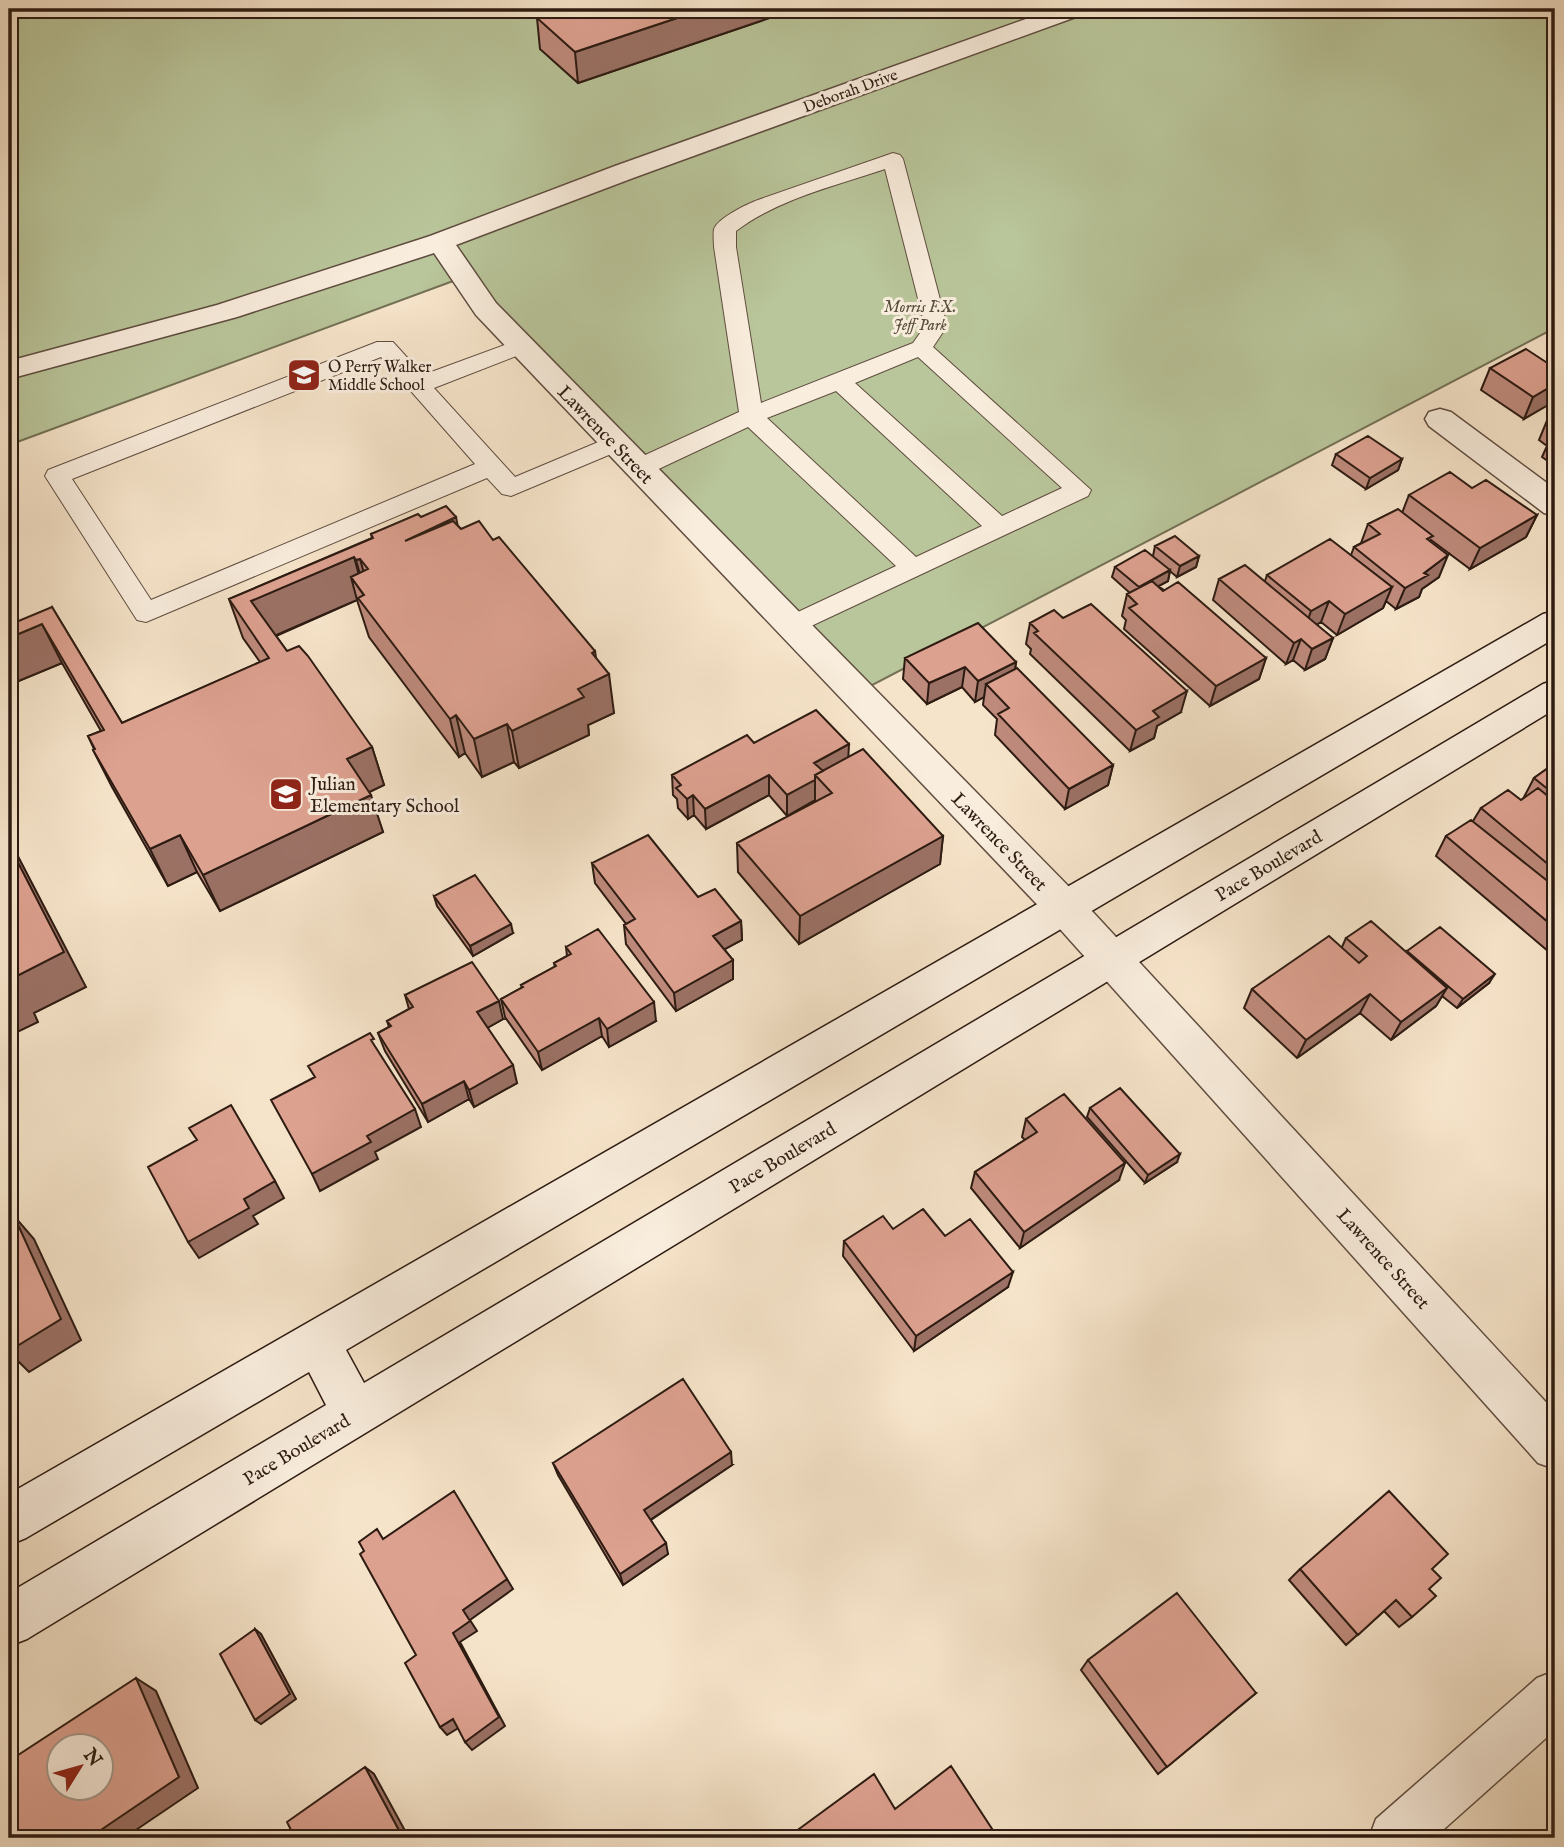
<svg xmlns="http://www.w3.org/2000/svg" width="1564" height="1847" font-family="'IM FELL English',serif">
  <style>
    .green { fill: #b9c59a; stroke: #737056; stroke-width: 2 }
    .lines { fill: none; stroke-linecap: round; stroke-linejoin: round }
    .lane-casing { stroke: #5f4d40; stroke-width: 2 }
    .street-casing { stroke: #5f4d40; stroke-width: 3 }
    .secondary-casing { stroke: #2d1b12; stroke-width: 3 }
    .lane { fill: #f9eddd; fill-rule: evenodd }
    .street { fill: #f9eddd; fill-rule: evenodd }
    .secondary { fill: #f9eddd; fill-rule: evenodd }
    .wall { fill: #be8a7c; stroke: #2d1b12; stroke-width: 2 }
    .shaded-wall { fill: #9b7165; stroke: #2d1b12; stroke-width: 2 }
    .building { fill: #dda190; stroke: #2d1b12; stroke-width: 2; fill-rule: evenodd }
    .labels { text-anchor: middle; stroke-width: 6; stroke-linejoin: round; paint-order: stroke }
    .far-street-label { font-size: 16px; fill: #2d1b12; stroke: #f9eddd }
    .far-park-label { font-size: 16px; font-style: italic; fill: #574e3b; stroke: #f9eddd }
    .far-poi-label { font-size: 16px; fill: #2d1b12; stroke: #f9eddd; text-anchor: start }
    .street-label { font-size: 19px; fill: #2d1b12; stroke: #f9eddd }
    .poi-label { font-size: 19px; fill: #2d1b12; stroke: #f9eddd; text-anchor: start }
  </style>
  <rect width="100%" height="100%" fill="#f6e4ca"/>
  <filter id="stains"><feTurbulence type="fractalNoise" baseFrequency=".00286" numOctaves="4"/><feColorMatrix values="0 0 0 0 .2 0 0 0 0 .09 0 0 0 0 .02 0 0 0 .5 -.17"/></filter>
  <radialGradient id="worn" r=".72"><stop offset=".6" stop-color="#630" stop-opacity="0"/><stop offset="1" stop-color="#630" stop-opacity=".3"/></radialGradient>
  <path class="green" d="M9,9H1555V328L857,693L464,277L9,445Z"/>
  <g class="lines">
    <g class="lane-casing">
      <path id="lane" d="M893,153L900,155L903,159L947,326L933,347L1091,490L1088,496L792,635L783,633L779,626L783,619L896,566L748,427L648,474L639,476L630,474L627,468L630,462L739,412L714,247C714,242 713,234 714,229C718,218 747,204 758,200ZM885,169L925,326L913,343L761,403L736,247V231C778,199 835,186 885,169ZM918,357L1062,488L1002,516L855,383ZM836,391L982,526L916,557L767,418Z
        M521,339L529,341L532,346L529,351L434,388L515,477L615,435L623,437L627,443L623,449L511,496L502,494L487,478L146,622L137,620L45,476L48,470L377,342H393L423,375ZM381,357L475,464L151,600L72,479Z"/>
    </g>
    <g class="street-casing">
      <path id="street" d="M1054,9H1088L1084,14L633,178L456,245L496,303L1079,897L1555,1412V1469L1538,1463L1051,919L476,315L434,253L237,317L9,379V361L217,305L430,236L615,166Z
        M1440,409L1451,412L1555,489V516L1544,513L1429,426L1425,419L1429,412Z
        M1555,1671V1730L1434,1838H1369L1376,1819L1537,1678Z"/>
    </g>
    <g class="secondary-casing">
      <path id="secondary" d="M1555,611V638L346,1350L364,1383L1543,684L1555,680V709L27,1639L9,1646V1593L326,1405L309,1372L26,1538L9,1545V1494L1543,614Z"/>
    </g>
    <use href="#lane" class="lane"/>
    <use href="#street" class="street"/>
    <use href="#secondary" class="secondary"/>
  </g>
  <path class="wall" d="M566,9H796L578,83L540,49L537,18Z
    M1490,368H1555L1524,419L1481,390Z
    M1555,415V466L1542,457L1547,446L1539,440L1548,418Z
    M1336,454L1402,459L1398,470L1366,489L1332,465Z
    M1472,488L1537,515L1526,537L1470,569L1431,540L1430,542L1439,577L1422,589L1419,597L1396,609L1386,601L1383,608L1337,635L1321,622L1316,625L1333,638L1325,659L1305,670L1293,660L1286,664L1213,600L1219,579L1265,581L1267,575L1351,555L1354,547L1361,543L1368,524L1402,513L1409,495Z
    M421,517L458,526L461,529L493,540L596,658L614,713L588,725L589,735L519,768L514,762L482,777L465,753L459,757L369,637L357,600L276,636L287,651L372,747L384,785L369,792L383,832L220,911L197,872L168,886L112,787L93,750L94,749L88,736L101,731L62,663L9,685L52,607L122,723L260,662L243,638L229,599L372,538L371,534Z
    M1155,546L1199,556L1196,567L1177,577L1170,571L1168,581L1158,586L1266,658L1259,679L1210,706L1124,629L1126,620L1122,616L1127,594L1130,593L1112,577L1115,567L1153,556Z
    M1063,618L1181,712L1157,726L1154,738L1130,751L1030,654L1031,649L1026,644L1030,623Z
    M905,658L1016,662L1015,670L1113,765L1108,785L1065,809L995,735L997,719L983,705L984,697L975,702L962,687L927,704L903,679Z
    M754,743L848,758L943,836L940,864L799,944L738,872L737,843L815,802V800L787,816L769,795L706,829L694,815L688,819L678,808L677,799L673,795L672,775Z
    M1555,763V957L1436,856L1446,836L1473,821L1481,808L1521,800L1523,799L1534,778Z
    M592,863L698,897L741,921L742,940L724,949L733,960V979L676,1011L626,944L624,925L626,924L595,883Z
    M434,896L513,933L473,956L437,906Z
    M1346,938L1407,953V951L1489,983L1457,1008L1442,996L1436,1006L1391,1040L1360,1013L1297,1058L1244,1008L1252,989L1342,947Z
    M566,947L656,1021L609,1047L602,1036L542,1070L505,1017L501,999L522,988L521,985L555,967L554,963L567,956Z
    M405,995L503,1019L487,1028L517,1083L474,1107L469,1099L428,1122L385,1051L378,1033L389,1027L387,1021L409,1009Z
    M1090,1108L1177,1162L1145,1183L1087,1117Z
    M1026,1119L1119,1180L1020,1248L971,1188L975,1172L1025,1140L1022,1137Z
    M893,1229L945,1236L1008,1287L914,1351L843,1256L844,1241Z
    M553,1463L732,1465L651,1520L668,1554L623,1585L558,1475Z
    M1300,1569H1432L1429,1589L1412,1617L1399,1627L1384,1611L1346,1645L1289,1580Z
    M1088,1660L1256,1693L1158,1774L1081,1670Z
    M895,1809L998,1838H801L799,1835V1829Z"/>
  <path class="shaded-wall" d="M704,9H796L578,83L575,52Z
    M1555,384V401L1524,419L1533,397Z
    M1402,459L1398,470L1366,489L1370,478Z
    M1537,515L1526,537L1470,569L1480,548Z
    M456,517L464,557L405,541Z
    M1448,555L1439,577L1422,589L1419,597L1396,609L1405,588Z
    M1199,556L1196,567L1177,577L1180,566Z
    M354,557L365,597L351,577L357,600L265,640L251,601Z
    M360,559L371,598L367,600L356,560Z
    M1170,570L1168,581L1137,598L1139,587Z
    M1392,587L1383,608L1337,635L1345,614Z
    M1329,601L1321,622L1304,632L1311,611Z
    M42,624L62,663L9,685V638Z
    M1333,638L1325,659L1305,670L1312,649Z
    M1301,639L1293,660L1286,664L1294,643Z
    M595,651L599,679L609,674L614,713L588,725L589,735L519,768L512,731L578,689L592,653Z
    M1266,658L1259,679L1210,706L1216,686Z
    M1016,662L1013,683L986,684L984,697L975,702L978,681Z
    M965,667L962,687L927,704L929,683Z
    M1187,691L1181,712L1157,726L1154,738L1130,751L1136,730L1153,711Z
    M456,715L465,753L459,757L450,719Z
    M507,724L514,762L482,777L474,739Z
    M849,744L848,764L815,775V800L787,816V795L814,763Z
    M372,747L384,785L359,797L347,759Z
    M1113,765L1108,785L1065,809L1069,789Z
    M769,775V795L706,829L705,809Z
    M371,795L383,832L220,911L203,875Z
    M693,795L694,815L688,819L687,799Z
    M180,835L197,872L168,886L150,849Z
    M943,836L940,864L799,944L800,916Z
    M9,839L86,987L34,1013L38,1022L9,1036V990L11,979Z
    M741,921L742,940L714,955L713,936Z
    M511,924L513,933L473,956L470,946Z
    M733,960V979L676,1011L674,993Z
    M1495,974L1489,983L1457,1008L1463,999Z
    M1447,988L1436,1006L1391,1040L1401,1022Z
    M1370,994L1360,1013L1297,1058L1306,1040Z
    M499,1001L503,1019L482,1031L477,1012Z
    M654,1002L656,1021L609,1047L607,1029Z
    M599,1018L602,1036L542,1070L538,1052Z
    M513,1065L517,1083L474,1107L469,1090Z
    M464,1081L469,1099L428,1122L422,1104Z
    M415,1109L421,1127L375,1152L378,1159L320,1191L312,1174L367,1136Z
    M1180,1154L1177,1162L1145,1183L1148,1175Z
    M9,1161L13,1171L9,1173Z
    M1125,1163L1119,1180L1020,1248L1024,1232Z
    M275,1181L284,1198L253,1216L258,1224L199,1258L188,1242L244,1199Z
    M14,1216L34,1239L81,1340L29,1372L19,1362L9,1368Z
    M1013,1272L1008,1287L914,1351L916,1336Z
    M731,1452L732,1465L647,1522L644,1510Z
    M666,1543L668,1554L623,1585L620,1574Z
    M507,1579L513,1589L470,1620L477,1631L460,1642L505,1726L472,1750L465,1742L453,1633L463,1610Z
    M255,1629L261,1634L296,1699L261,1724L255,1720Z
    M136,1678L156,1691L198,1788L124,1838H89Z
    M453,1719L460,1727L447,1735L440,1727Z
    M365,1767L374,1774L409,1838H403Z"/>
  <path class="building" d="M566,9H704L575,52L537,18Z
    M1526,349L1555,368V384L1533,397L1490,368Z
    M1555,415V423L1548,418Z
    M1368,436L1402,459L1370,478L1336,454Z
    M1450,472L1472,488L1486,480L1537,515L1480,548L1409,495Z
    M446,506L456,517L405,541L453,521L461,529L479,521L493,540L499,537L595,651L592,653L609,674L578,689L584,697L512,731L507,724L474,739L456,715L450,719L358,598L364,595L351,577L368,569L360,559L356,560L354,557L251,601L287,651L299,646L308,656L372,747L347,759L371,795L203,875L180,835L150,849L93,750L95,749L88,736L104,730L42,624L9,638V625L52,607L122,723L269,658L229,599L373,538L371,534L418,514L421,517Z
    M1398,509L1433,536L1427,539L1448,555L1424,573L1428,575L1405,588L1354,547L1380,534L1368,524Z
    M1175,536L1199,556L1180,566L1155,546Z
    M1330,539L1392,587L1345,614L1329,601L1311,611L1267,575Z
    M1145,550L1170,570L1139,587L1115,567Z
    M1245,565L1333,638L1312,649L1301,639L1294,643L1219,579Z
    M1152,581L1163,591L1178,582L1266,658L1216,686L1129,608L1137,604L1127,594Z
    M1091,604L1187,691L1153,711L1159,717L1136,730L1034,633L1038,631L1030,623L1054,610L1063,618Z
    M978,623L1016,662L978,681L965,667L929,683L905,658Z
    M1017,668L1113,765L1069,789L998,714L1009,708L986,684Z
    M816,710L849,744L814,763L823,771L815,775V780L787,795L769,775L705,809L693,795L687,799L676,788L681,785L672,775L747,735L754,743Z
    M863,749L943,836L800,916L737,843L832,793L815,775Z
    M1555,763V795L1534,778Z
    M1538,788L1555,802V870L1481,808L1508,790L1521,800Z
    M1471,820L1555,887V928L1446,836Z
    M648,835L698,897L715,889L741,921L713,936L733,960L674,993L624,925L635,919L592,863Z
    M9,845L64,952L11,979L15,988L9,990Z
    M475,875L511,924L470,946L434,896Z
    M1371,921L1447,988L1401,1022L1370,994L1306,1040L1252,989L1329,936L1359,963L1367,956L1346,938Z
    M1440,927L1495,974L1463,999L1407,951Z
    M598,929L654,1002L607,1029L599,1018L538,1052L501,999L523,987L521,985L556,966L554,963L571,954L566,947Z
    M472,962L499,1001L477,1012L513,1065L469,1090L464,1081L422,1104L378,1033L391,1026L387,1021L413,1007L405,995Z
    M370,1033L374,1039L371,1040L415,1109L367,1136L371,1142L312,1174L271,1100L315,1077L308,1066Z
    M1120,1088L1180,1154L1148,1175L1090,1108Z
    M1064,1094L1125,1163L1024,1232L975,1172L1037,1132L1026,1119Z
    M231,1105L275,1181L244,1199L249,1208L188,1242L148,1167L197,1140L189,1128Z
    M923,1209L945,1236L970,1219L1013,1272L916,1336L844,1241L883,1216L893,1229Z
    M14,1216L61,1319L9,1351V1219Z
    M683,1379L731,1452L644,1510L666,1543L620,1574L553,1463Z
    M454,1491L507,1579L463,1610L470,1621L453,1633L499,1717L465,1742L453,1719L440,1727L405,1663L416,1655L360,1554L364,1551L359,1542L377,1529L383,1539Z
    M1389,1491L1448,1554L1432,1569L1441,1578L1429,1589L1436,1596L1412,1617L1396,1600L1358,1635L1300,1569Z
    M1177,1593L1256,1693L1167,1767L1088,1660Z
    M255,1629L290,1694L255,1720L220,1654Z
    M136,1678L179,1777L89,1838H9V1761ZM60,1746H102V1788H60Z
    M951,1766L998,1838H804L799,1829L874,1774L895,1809Z
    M365,1767L403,1838H295L287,1822Z"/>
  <defs>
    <g id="school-square" transform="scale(1.75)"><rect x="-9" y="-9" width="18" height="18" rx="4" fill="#8f2418" stroke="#f9eddd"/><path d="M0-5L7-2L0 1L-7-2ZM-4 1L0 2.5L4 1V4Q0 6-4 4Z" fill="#fff"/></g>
  </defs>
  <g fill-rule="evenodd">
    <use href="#school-square" x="304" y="375"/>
    <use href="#school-square" x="286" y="794"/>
  </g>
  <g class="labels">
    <g class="far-street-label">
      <text transform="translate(850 90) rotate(-20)" y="6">Deborah Drive</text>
    </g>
    <g class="far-park-label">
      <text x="920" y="312">Morris F.X.<tspan x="920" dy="18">Jeff Park</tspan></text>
    </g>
    <g class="far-poi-label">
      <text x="328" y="372">O Perry Walker<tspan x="328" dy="18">Middle School</tspan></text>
    </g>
    <g class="street-label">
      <text transform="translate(606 434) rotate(46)" y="7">Lawrence Street</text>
      <text transform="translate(1000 841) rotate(46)" y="7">Lawrence Street</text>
      <text transform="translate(1268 865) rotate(-31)" y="7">Pace Boulevard</text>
      <text transform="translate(782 1157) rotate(-31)" y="7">Pace Boulevard</text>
      <text transform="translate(1384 1258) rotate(48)" y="7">Lawrence Street</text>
      <text transform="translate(296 1449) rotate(-31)" y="7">Pace Boulevard</text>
    </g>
    <g class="poi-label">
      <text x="310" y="790">Julian<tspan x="310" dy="22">Elementary School</tspan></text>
    </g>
  </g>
  <rect width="1564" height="1847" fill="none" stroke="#f6e4ca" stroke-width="35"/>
  <rect x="10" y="10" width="1543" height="1826" fill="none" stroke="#2d1b12" stroke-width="3.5"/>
  <rect x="18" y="18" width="1529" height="1812" fill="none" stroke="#2d1b12" stroke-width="2"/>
  <g transform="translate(80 1767) rotate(53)"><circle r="33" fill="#f9eddd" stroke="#a7998c" stroke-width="2"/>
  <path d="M0-5L12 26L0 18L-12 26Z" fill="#8f2418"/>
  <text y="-10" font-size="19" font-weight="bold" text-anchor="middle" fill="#2d1b12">N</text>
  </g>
  <rect width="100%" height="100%" filter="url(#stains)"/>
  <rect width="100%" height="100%" fill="url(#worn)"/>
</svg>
